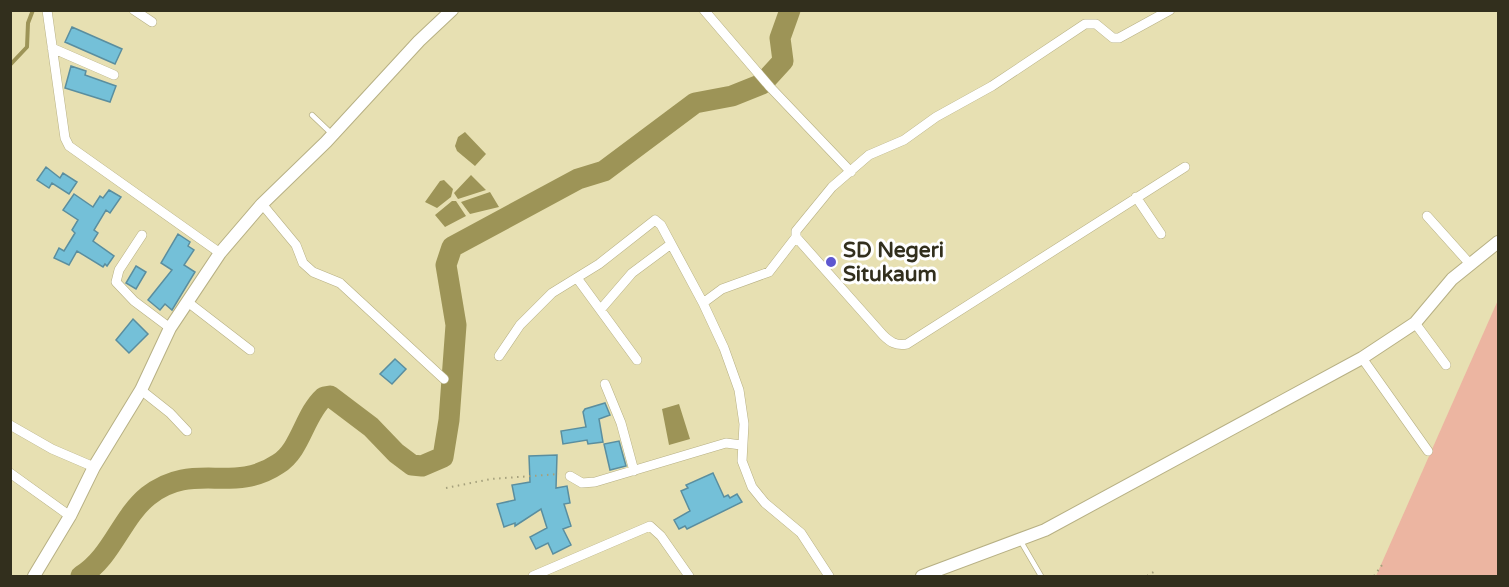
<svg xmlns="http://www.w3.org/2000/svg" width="1509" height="587" font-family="'Varela Round',sans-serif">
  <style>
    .green { fill: #ecb5a1 }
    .water { fill: #9d9457 }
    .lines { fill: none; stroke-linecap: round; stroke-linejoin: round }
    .stream { stroke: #9d9457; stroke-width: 4 }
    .river { stroke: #9d9457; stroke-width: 21 }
    .building { fill: #74c0d8; stroke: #5a8e9f; stroke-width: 1.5 }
    .service-casing { stroke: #b7b084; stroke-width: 6 }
    .minor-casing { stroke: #b7b084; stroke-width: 10 }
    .tertiary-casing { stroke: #b7b084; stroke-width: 14 }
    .path { stroke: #a5a07c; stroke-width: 2; stroke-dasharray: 1.5 4.5; stroke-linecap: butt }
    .service { stroke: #fff; stroke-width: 4.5 }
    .minor { stroke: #fff; stroke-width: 9 }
    .tertiary { stroke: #fff; stroke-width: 12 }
    .poi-dot { fill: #5e57d0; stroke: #fff; stroke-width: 2 }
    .labels { text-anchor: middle; stroke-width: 6; stroke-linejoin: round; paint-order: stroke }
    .poi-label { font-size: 21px; font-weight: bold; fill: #322f1d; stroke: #fff; text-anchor: start }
  </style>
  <rect width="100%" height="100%" fill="#e7e0b2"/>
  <path class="green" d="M1498,300V576H1376Z"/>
  <path class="water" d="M465,132L486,154L475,166L457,151L455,146L458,137Z
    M471,175L486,190L458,199L454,193Z
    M444,180L453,189L451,197L437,208L425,202L440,181Z
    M490,192L499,207L470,214L461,202Z
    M452,201H456L466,216L445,227L435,215Z
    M679,404L690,439L669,445L662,409Z"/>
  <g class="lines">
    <path class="stream" d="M10,65L27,47L28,23L33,10"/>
    <path class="river" d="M81,576C112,557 121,518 148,496C193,460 232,495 278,464C301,450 304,415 324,397L330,396L371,427L396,453L412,465L422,466L443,457L449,420L456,325L446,265L452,247L578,179L604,171L695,103L732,96L762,84L783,61L780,38L790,10"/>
  </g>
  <path class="building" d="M72,27L122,49L115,64L65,42Z
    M71,66L86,71L85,75L116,86L110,102L65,88Z
    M46,167L60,178L63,173L77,182L69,194L52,183L49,188L37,180Z
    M109,190L121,197L110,213L106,210L94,230L98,233L93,241L114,256L107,266L105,264L103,267L77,251L69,265L54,258L59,248L64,251L75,233L72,230L78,220L63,210L74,194L93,207L100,196L103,198Z
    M178,234L190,242L188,246L194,250L184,265L195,272L172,310L165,304L160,310L148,300L172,270L161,263Z
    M136,266L146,272L136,289L126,283Z
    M133,319L148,334L129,353L116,340Z
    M395,359L406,369L392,384L380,374Z
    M605,403L610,415L599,419L603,442L588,444L587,440L563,444L561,431L586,427L583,412L585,409Z
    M619,441L626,466L610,470L604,444Z
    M557,455L556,488L567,486L570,503L564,504L571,526L563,529L571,545L553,554L548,543L536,549L530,537L547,528L541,509L515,526V523L504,527L497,504L515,500L512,485L530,482L529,456Z
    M713,473L724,497L728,495L730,498L737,494L742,502L687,529L685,526L679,529L674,520L690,511L681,491L688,488L686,485Z"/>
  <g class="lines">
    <g class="service-casing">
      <path id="service" d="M312,115L333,135
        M1020,540L1041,576"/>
    </g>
    <g class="minor-casing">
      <path id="minor" d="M47,10L65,138L69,146L220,253
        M134,10L152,22
        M704,10L770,87L851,172
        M52,48L114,75
        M1136,197L1161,234
        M262,204L296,245L303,263L313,272L340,283L444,379
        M1427,216L1470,264
        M142,235L119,270L116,282L134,301L170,328
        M796,237L883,335C890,342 896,346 907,344L1185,167
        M577,278L637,360
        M189,303L250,350
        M601,309L632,273L671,244
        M1415,323L1446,365
        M499,356L520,325L552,293L599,264L655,220L661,225L703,303
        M1362,358L1428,451
        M605,384L621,423L634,471
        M141,390L170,413L187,431
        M10,425L52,449L94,467
        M10,473L70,516
        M570,476L582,483L595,482L726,443L741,445
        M533,576L650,526L661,536L689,576
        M829,576L801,533L765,503L752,487L742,461L744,424L739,390L724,348L703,303L722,289L769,272L796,237V231L832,187L869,155L904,140L936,117L992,86L1085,24H1096L1113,38H1119L1170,10"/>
    </g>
    <g class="tertiary-casing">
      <path id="tertiary" d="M34,576L70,516L94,467L141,390L170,328L220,253L262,204L326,142L419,41L452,10
        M922,576L1045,530L1362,358L1415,323L1452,279L1498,242"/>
    </g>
    <path class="path" d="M446,488L491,479L559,474
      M1147,576L1157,570
      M1374,576L1382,565"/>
    <use href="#service" class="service"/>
    <use href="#minor" class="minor"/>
    <use href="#tertiary" class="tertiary"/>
  </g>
  <circle class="poi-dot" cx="831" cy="262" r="6"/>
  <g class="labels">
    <g class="poi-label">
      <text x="843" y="257">SD Negeri<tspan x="843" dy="24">Situkaum</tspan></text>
    </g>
  </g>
  <rect width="1509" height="587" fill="none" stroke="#322f1d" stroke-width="24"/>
</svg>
